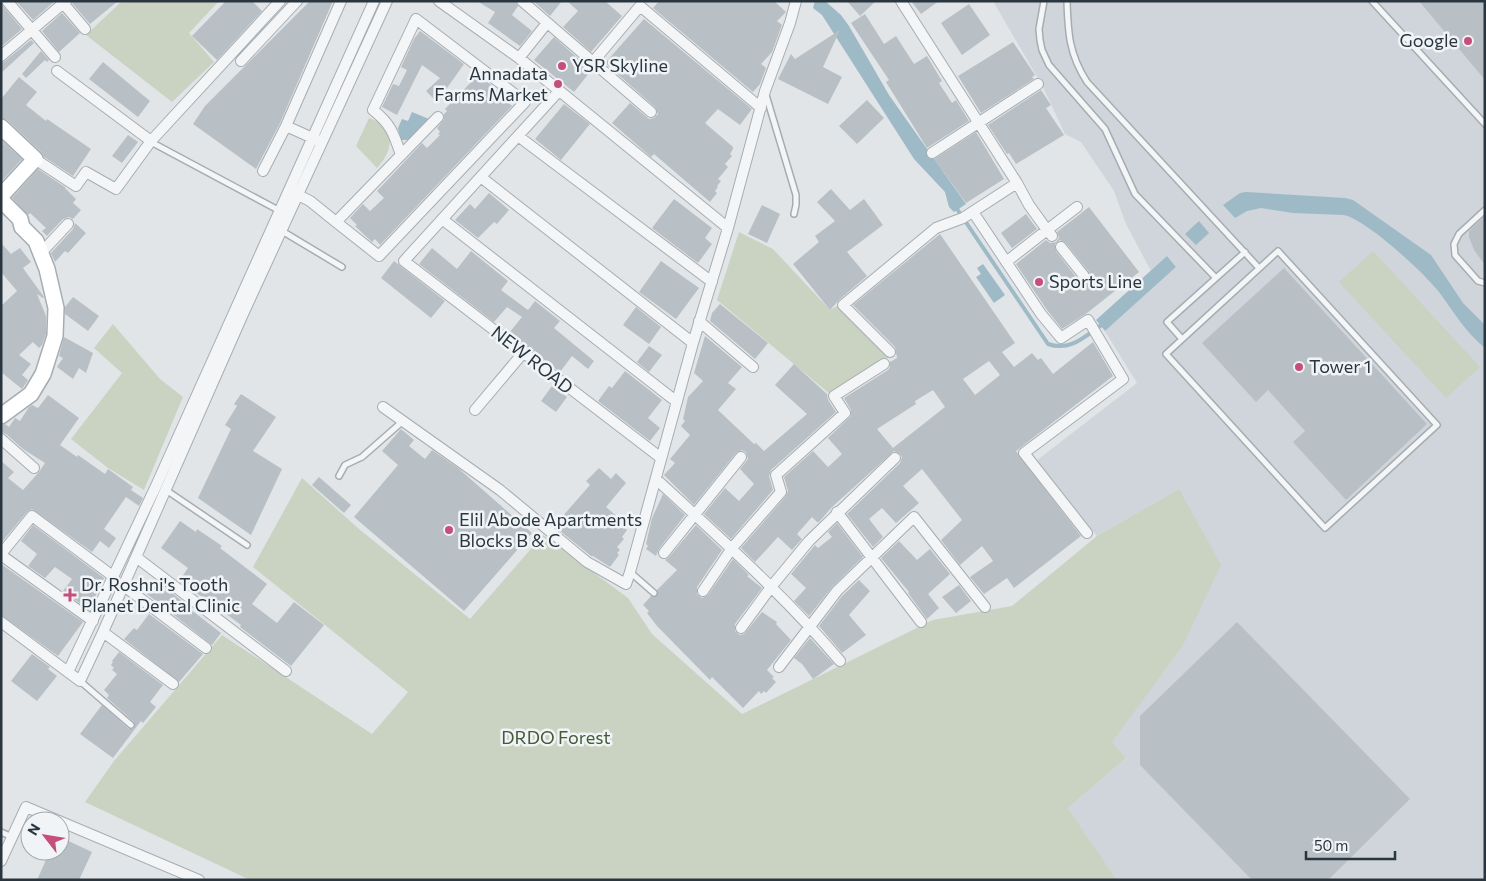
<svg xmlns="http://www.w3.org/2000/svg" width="1486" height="881" font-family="Commissioner,sans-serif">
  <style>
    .built { fill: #cfd5da }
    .green { fill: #cad2c2 }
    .water { fill: #9ebac6 }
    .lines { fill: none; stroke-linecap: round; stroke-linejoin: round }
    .stream { stroke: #9ebac6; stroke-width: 4 }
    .building { fill: #b8c0c5; fill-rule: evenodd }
    .lane-casing { stroke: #a6adb2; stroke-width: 8 }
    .street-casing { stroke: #a6adb2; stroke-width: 12 }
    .secondary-casing { stroke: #a6adb2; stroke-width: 18 }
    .lane { stroke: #f3f5f7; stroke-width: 5 }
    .street { stroke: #f3f5f7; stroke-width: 10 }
    .secondary { stroke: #fff; stroke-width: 15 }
    .poi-dot { fill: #c54e7a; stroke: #f0f4f6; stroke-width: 2 }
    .labels { text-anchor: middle; stroke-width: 5; stroke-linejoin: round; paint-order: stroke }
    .poi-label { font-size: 18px; fill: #2a363f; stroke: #f0f4f6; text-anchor: start }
    .street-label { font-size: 18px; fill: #2a363f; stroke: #f0f4f6 }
    .park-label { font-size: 18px; fill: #465a38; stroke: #f0f4f6 }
  </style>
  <rect width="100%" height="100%" fill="#e1e5e8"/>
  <path class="built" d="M993,1H1485V880H1117L1068,808L1126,758L1111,742L1182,647L1179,489L1097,536L1036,461L1137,383L1105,331L1176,267L1167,256L1151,271L1126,224L1114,191L1081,142L1065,134L1043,87Z"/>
  <path class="green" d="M122,1H219L189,33L214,62L172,102L86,35Z
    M369,118C372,119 377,121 380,123C397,135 389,156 377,168L356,146Z
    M739,232L773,249L830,310L839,305L890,357L830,394L717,300Z
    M1373,251L1480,367L1446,398L1339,282Z
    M113,324L160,379L183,397L144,490L108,468L71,439L122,373L94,348Z
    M302,478L359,529L470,619L543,535L628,598L652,634L742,714L933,620L1012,606L1097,536L1179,489L1221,565L1182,647L1112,742L1126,758L1068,808L1117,880H250L85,802L114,761L222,635L372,734L408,692L253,567Z"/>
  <path class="water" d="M815,1H825L841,15L849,26L889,95L966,204L954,212L949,207L945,192L914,159L822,15L813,8Z
    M412,112L429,119L409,140H401L398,128L402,119L408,121Z
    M1246,192L1345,198L1353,200L1431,255L1463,303L1485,325V348C1465,332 1454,312 1439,292C1423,272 1367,220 1344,215L1293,213L1261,208L1247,211L1235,218L1223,205L1240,193Z
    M1199,221L1209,233L1196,245L1185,234Z
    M1167,256L1176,267L1105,331L1096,320Z
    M983,264L1005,295L994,303L976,277L981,274L977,268Z"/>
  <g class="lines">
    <path class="stream" d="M958,206L957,209L1048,344C1071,352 1085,336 1103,324"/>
  </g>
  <path class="building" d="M16,1H55L33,20Z
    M73,1H118L90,24L72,3Z
    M226,1H252L262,11L217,60L192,36Z
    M310,1H333L280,123L256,169L193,124L205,106Z
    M477,1H515L518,6L512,15L532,31L520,46L488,23L495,12Z
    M533,1H562L550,16Z
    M567,1H605L622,16L591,52L563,27L578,11Z
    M659,1H774L786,12L777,21L782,25L772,52L761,64L766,68L760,84L753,92L653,8Z
    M847,1H876L860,16Z
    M911,1H939L921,14Z
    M1419,1H1485V80Z
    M969,4L990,35L962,55L941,23Z
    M2,5L22,29L1,47V5Z
    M62,13L80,33L59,52L42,31Z
    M865,14L884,44L896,36L914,64L927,56L942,81L939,83L952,103L956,100L969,121L927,148L886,82L889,80L851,23Z
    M644,19L752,109L740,125L718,109L705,123L733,147V149L730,154L732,156L725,164L728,167L718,179L721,181L717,186L718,187L715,191L717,193L710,202L654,154L651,157L612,123L630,103L649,119L654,118L658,114L655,107L605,63Z
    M840,30L823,67L842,77L828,104L778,79L791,54L795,59Z
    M420,31L464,64L437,102L426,91L440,78L422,65L397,115L382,107L393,84L399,86L407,70L401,67L414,39Z
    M554,37L582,62L580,64L590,72L574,92L534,60Z
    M31,40L34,43L1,73V63L5,61Z
    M1013,42L1035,75L1032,77L1034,79L981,113L958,76Z
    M41,51L49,60L47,62L45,60L26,78L22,74Z
    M103,62L150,101L138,117L89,79Z
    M478,75L489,83L512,106L380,245L375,239L372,242L355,226L357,225L350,218L363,204L370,211L384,198L377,191L422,143L427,148L440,135L438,134L440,132L437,128L444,119V114L447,111L445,109Z
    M19,77L37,92L26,105L46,121L47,119L91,149L73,176L44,157L41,152L7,120L1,118V99Z
    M1041,90L1051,105L1046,108L1064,135L1016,164L1009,153L1007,154L988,125Z
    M867,100L884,118L857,144L839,126Z
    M564,104L590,124L561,160L535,139Z
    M976,132L1004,179L966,203L934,159Z
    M128,135L138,142L122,163L112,156Z
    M1,140L22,159L1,182Z
    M38,169L65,187V188L76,199L73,203L81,210L73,219L69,217L63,219L47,236L42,231L46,228L30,213L28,215L12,198Z
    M831,189L850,210L864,199L883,225L847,252L867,276L839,300L830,310L793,264L819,242L815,236L835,221L817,202Z
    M489,193L509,210L497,224L494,222L478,238L455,220L470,204L475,209Z
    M674,199L712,228L705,238L712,244L698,263L652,228Z
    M762,205L780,214L767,243L748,234Z
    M1089,207L1139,272L1087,313L1062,329L1047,310L1016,264L1046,240L1050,243L1056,242L1059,238L1057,232ZM1060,240L1066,243L1089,272L1091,278L1088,282L1085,283L1079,281L1056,251L1055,244Z
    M1026,214L1037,229L1012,248L1001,233Z
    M1485,216V265L1474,250L1469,237V231Z
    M75,223L86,233L68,253L65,251L55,262L51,253L73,229Z
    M940,234L1015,343L1002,352L1014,367L1032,353L1038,360L1041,358L1053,374L1093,342L1113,376L1016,451L1081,536L1014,588L1007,578L984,594L970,577L993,561L982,546L960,565L941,540L962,520L922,469L903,486L919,503L896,523L882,508L869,519L883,537L873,547L847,514L900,463L902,457L900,454L894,451L832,507L819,522H817L812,517L797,534L802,539L792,550L778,537L755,562L741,548L786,496L788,491L784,477L813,451L828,467L842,454L828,438L851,416V410L844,398L888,370L890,367V362L897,358L895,347L853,305ZM989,361L1000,375L975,395L963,379ZM933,390L945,407L893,448L877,429L916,404L915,401Z
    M1,243L11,254L20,248L31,262L23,268L44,297L43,298L37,294L46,316V334L42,345L39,348L33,342L19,355L31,364L22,375L28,380L22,389L1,372V306L17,291L1,272Z
    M432,248L457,269L471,251L508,281L501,290L528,310L535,301L560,321L554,328L594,361L588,369L572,356L560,372L509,333L522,317L507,307L494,322L419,264Z
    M394,261L445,301L431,318L381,278Z
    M661,261L699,288L676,319L639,292Z
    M1284,268L1427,424L1346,500L1293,442L1305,431L1268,390L1256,402L1202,343Z
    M73,297L99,316L88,331L65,314V307Z
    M720,304L768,343L755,359L710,321L712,313Z
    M636,307L661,327L649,344L623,325Z
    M705,336L742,367L728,383L736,389L718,410L754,444L756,443L764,451L807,414L775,385L794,364L827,394L828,400L836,412L771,470L769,476L773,490L731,539L704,514L725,488L739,501L754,484L740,469L748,459L746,452L742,450L736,453L694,505L664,475L675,463L670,459L690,435L681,426L685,421L683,419L688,397L703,381L694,373Z
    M64,337L93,353L86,373L79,368L73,379L57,367L63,358L59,356Z
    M649,346L662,355L649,372L637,362Z
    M625,371L662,400L648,418L660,428L650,441L598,401L609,386L612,388Z
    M552,386L567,397L556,412L541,401Z
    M241,394L276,417L253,451L282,469L251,535L198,498L231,429L225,425L237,406L234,404Z
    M48,395L79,418L60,445L77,457L78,455L105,474L108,469L133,487L131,490L143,498L139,506L126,497L104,529L116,538L109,548L100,541L92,552L32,509L27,512L1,543V461L14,472L8,478L23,490L39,472L45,463L23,449L6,434L1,432V425L5,424L9,427L15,418L20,421L29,407L32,405L38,408Z
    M401,429L414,440L409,446L425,459L432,450L458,468L532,533L464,611L354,517L398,465L382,451Z
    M599,468L611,479L616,473L626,483L606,507L626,524L624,527L627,530L622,537L624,539L617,547L620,550L617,553L619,555L610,567L593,556H591L554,526L590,485L586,481Z
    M319,477L351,505L344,513L312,485Z
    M663,494L685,515L659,549L656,556L646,549L648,546L646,544L652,518Z
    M180,521L196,532L197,529L222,546L220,548L267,584L252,604L277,623L294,602L324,625L291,666L240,627L241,625L221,610L179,581L188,568L161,548Z
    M837,523L863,557L832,587L809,616L794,601L806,588L791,574L815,545L818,548L832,537L828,532Z
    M33,525L104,578L89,610L63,591L72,579L55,567L45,578L28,566L37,554L21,541Z
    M696,525L722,550L697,587V594L702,598L708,595L733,559L749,575L747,576L762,588L735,624V631L740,635L744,634L762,612L777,622L776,624L791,640L767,670L774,677L772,678L776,682L766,693L764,691L761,694L759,691L743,708L712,677L710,680L657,626L647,613L649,611L643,605L651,596H657V590L677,570L665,560L669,557Z
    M899,541L917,560L930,549L950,574L928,594L939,608L927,619L908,593L909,592L881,558Z
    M1,564L83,622L58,656L1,615Z
    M859,580L870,591L849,615L866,635L842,653L819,626L842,596Z
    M155,583L170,594L171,592L182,601L181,602L221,633L212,645L147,594Z
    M959,585L971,601L956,613L942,597Z
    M149,614L203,654L179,682L124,639L134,628L137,630Z
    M1237,622L1410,799L1328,880H1252L1140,765V716Z
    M810,638L834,664L813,679L802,664L794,658Z
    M119,652L163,685L150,702L156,707L143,723L141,721L113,758L80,734L102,705L129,729H133L135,726L134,722L107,698L109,695L104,690L117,674L112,670L114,668L111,665L113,662L112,661Z
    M32,654L50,667L48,669L57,676L37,701L11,681Z
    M60,837L92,852L79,880H37L50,851H60Z"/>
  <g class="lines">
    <g class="lane-casing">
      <path id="lane" d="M1044,1L1039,29L1040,40L1042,50L1049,65L1105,129L1135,194L1216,278
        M1067,1C1068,33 1069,54 1087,82L1259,268
        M1372,1L1485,124
        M766,95L796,195V205L794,214
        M151,142L280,211
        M1485,210L1459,234L1454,244L1455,255L1478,281L1485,283
        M282,231L342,267
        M1278,251L1437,425L1325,528L1166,354Z
        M1182,339L1167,322L1245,252
        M339,476L345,465L362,457L403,421
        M166,490L247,545
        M630,572L654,593
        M80,681L131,725
        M1,832L12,837"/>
    </g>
    <g class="street-casing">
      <path id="street" d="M7,1L55,57
        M439,1L519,58L728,228
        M522,1L651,112
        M901,1L1017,183L1029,205L1047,230L1077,207
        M63,3L85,29
        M1,56L66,1
        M519,58L547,23
        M241,61L297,1
        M593,62L640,6L761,108
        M57,71L151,141
        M559,91L404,261L661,458
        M518,136L712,282
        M317,140L286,126L341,1
        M932,153L1038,84
        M35,159L76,186L86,172L116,189L151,141L280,1
        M263,171L286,126
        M482,178L693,343
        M298,195L310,201L336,222L438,117
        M973,212L1041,314L1061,338L1088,320L1123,379L1024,453L1087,533
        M442,219L677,402
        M336,222L379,256L525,102L416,19L373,110C391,124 394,134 401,155
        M1061,247L1084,276
        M41,253L68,224
        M1006,262L1047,230L1052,236
        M699,321L753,367
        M890,352L843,305L936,228L963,218L1017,183
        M383,407L500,490L587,562L626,584L630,572L693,343L728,228L765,91L790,23L796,1
        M475,410L523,353
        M1,439L34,468
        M656,479C720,538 784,595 840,661
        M837,512L921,622
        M664,553L741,457
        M1,554L32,516L114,577
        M1,555L93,621
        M136,557L286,671
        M124,586L206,648
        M703,591L732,548L781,492L776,475L845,413L834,396L884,364
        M1,622L80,681L103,632L243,314L387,1
        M741,628L771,587L809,541L895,458
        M103,632L173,684
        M779,667L837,591L914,517L985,607
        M68,672L156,486L374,1
        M1,861L26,807L199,880"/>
    </g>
    <g class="secondary-casing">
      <path id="secondary" d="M1,127L35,159L1,196
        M1,200L20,219L22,227L36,241L47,269L56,308L55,336L43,374L31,394L1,416"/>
    </g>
    <use href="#lane" class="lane"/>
    <use href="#street" class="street"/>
    <use href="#secondary" class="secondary"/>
  </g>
  <g class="poi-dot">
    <circle cx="1468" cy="41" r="5"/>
    <circle cx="562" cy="66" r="5"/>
    <circle cx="558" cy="84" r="5"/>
    <circle cx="1039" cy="282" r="5"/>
    <circle cx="1299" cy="367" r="5"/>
    <circle cx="449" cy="530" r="5"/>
    <path d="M67.5 587.5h5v5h5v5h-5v5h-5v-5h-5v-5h5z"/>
  </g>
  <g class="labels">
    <g class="poi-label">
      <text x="1458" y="47" text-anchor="end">Google</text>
      <text x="572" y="72">YSR Skyline</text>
      <text x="548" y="80" text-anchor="end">Annadata<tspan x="548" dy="21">Farms Market</tspan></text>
      <text x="1049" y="288">Sports Line</text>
      <text x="1309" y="373">Tower 1</text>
      <text x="459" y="526">Elil Abode Apartments<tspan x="459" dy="21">Blocks B &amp; C</tspan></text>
      <text x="81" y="591">Dr. Roshni's Tooth<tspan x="81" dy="21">Planet Dental Clinic</tspan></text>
    </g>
    <g class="street-label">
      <text transform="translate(532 360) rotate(38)" y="6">NEW ROAD</text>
    </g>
    <g class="park-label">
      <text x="556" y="744">DRDO Forest</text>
    </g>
  </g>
  <rect width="1486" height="881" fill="none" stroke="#2a363f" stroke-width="5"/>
  <g transform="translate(45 836) rotate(301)"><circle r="24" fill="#f0f4f6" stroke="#a1a8ad"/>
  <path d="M0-4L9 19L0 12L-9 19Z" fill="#c54e7a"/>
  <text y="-8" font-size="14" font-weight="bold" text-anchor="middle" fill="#2a363f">N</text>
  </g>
  <path d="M1306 851v8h89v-8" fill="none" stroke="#2a363f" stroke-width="2.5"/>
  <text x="1314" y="851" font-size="15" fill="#2a363f" stroke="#f0f4f6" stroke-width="4" paint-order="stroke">50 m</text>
</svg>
